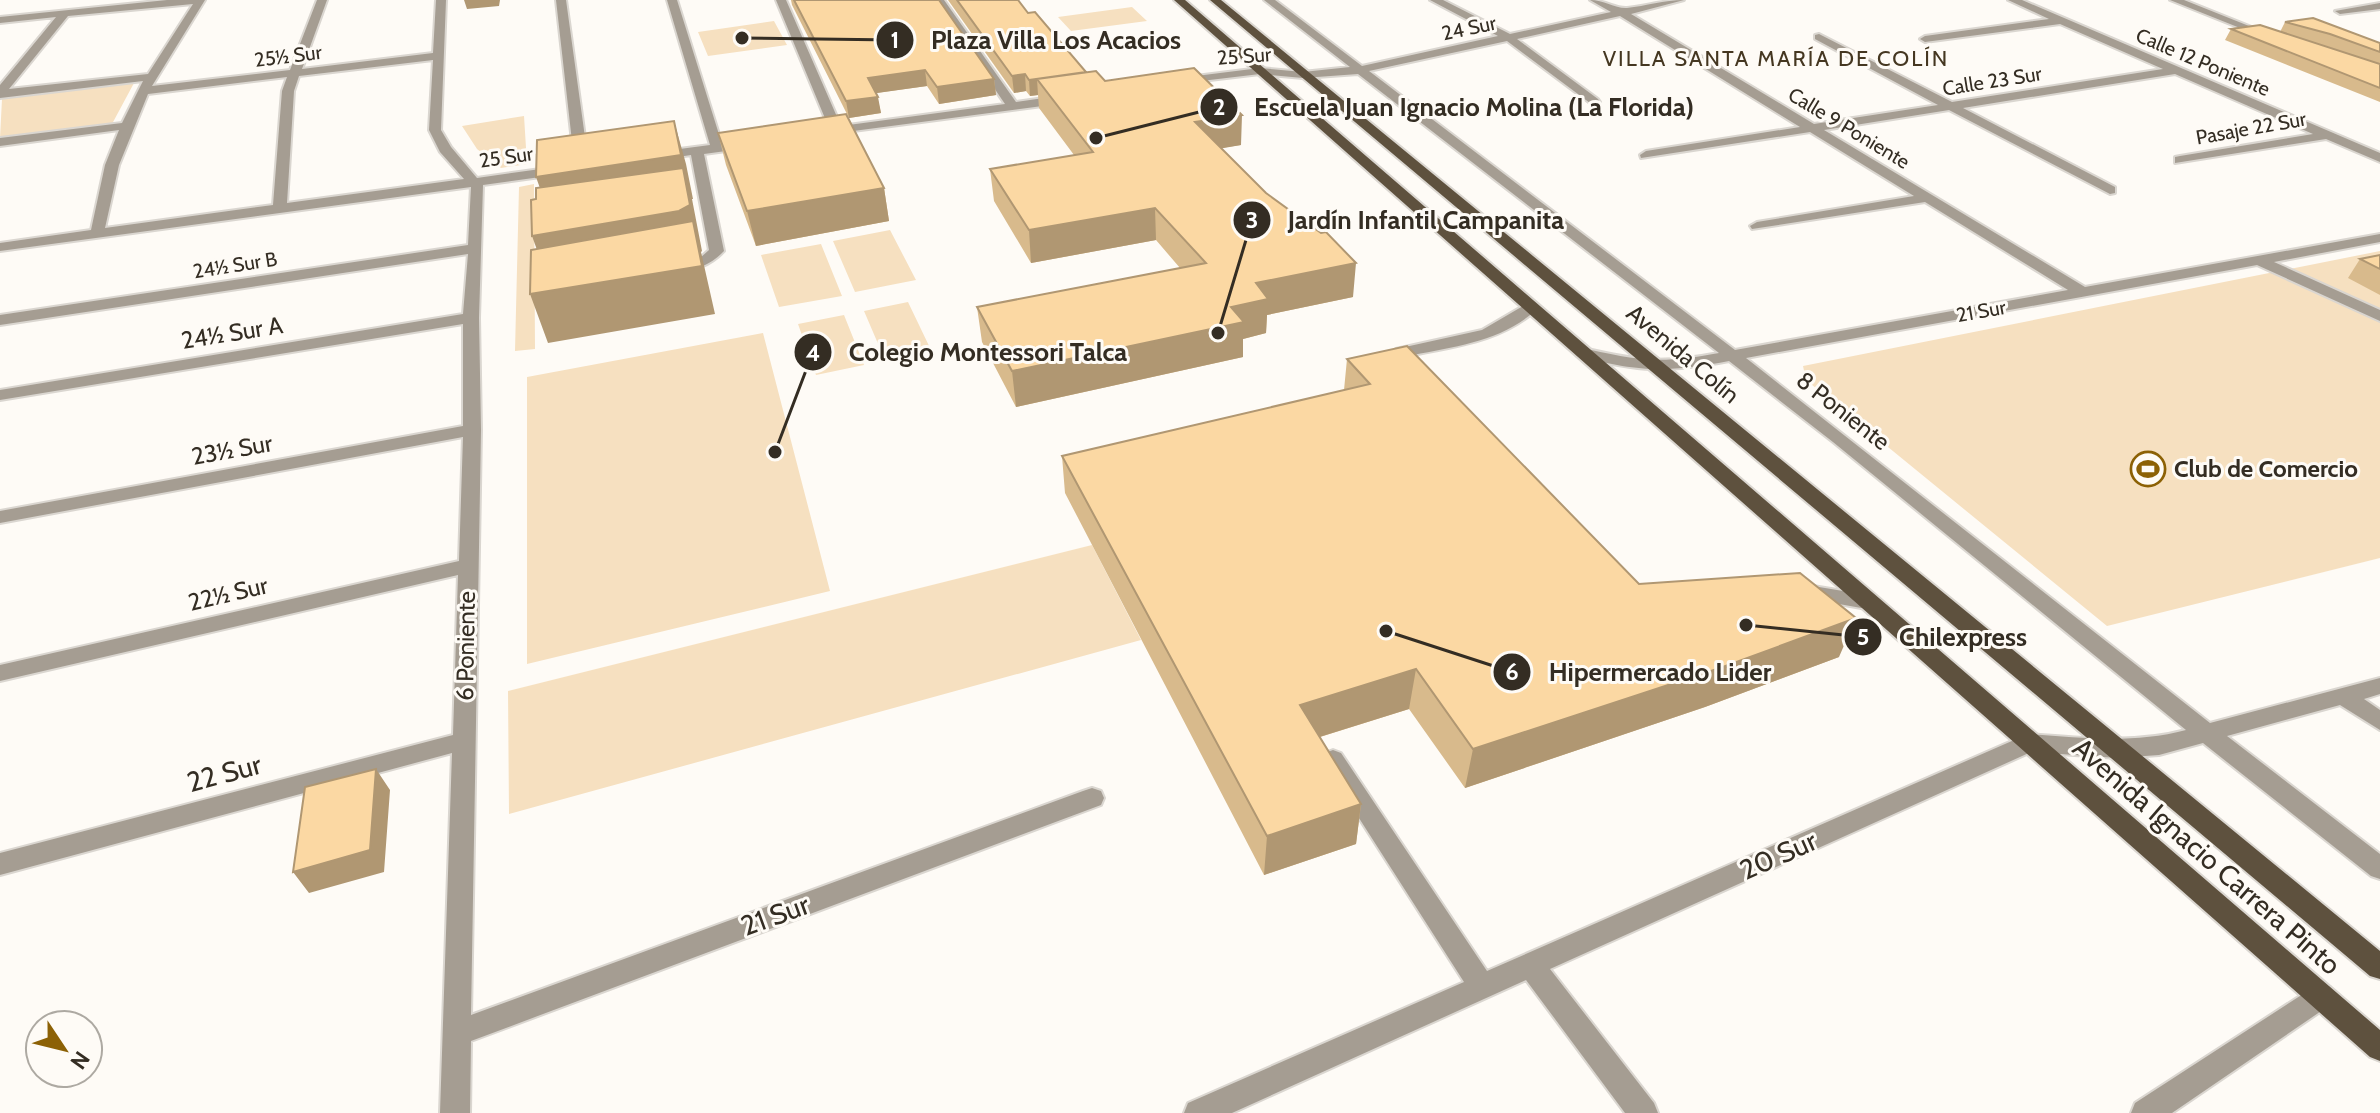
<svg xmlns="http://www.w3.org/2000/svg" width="2380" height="1113" font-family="Cabin,sans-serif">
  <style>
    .green { fill: #f6e0c0 }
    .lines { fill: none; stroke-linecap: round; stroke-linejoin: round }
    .minor-casing { stroke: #dad6d0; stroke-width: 4 }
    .major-casing { stroke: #dad6d0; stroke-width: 4 }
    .minor { fill: #a59d92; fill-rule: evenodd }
    .major { fill: #5e513e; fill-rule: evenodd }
    .wall { fill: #d8ba8c }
    .shaded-wall { fill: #b09772 }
    .building { fill: #fbd8a3; stroke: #b09772; stroke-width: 2 }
    .labels { text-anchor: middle; stroke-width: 6; stroke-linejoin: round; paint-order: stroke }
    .far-street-label { font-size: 20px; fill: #342d23; stroke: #fefbf6 }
    .far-neighbourhood-label { font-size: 22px; letter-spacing: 2px; fill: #453721; stroke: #fefbf6 }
    .street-label { font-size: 24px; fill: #342d23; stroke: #fefbf6 }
    .poi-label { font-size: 24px; font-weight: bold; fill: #342d23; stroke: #fefbf6; text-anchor: start }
    .near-street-label { font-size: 28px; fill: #342d23; stroke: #fefbf6 }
    .leader { fill: none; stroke: #342d23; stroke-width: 3 }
    .callout-dot { fill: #342d23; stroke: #fefbf6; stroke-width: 3 }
    .mark-label { font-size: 24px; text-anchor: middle; font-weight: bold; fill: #fff }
    .callout-label { font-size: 26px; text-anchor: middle; font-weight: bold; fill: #342d23; stroke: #fefbf6; stroke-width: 6; stroke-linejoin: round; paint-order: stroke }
  </style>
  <rect width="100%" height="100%" fill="#fefbf6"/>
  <path class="green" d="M1132,7L1147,21L1071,31L1058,17Z
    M774,21L787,45L708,56L698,32Z
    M134,83L112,124L0,138L2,99Z
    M524,116L527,164L501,168L477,149L462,126Z
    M534,184L535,349L515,351L519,187Z
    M890,230L916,280L855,292L833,241Z
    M821,244L842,296L779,307L761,255Z
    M2380,251V558L2107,626L1806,380L1803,366Z
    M908,302L931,350L885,360L864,311Z
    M844,315L864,365L816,375L798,324Z
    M763,333L830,591L527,664V377Z
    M1092,545L1141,640L509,814L508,691Z"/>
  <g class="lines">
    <g class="minor-casing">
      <path id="minor" d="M167,0H205L152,86L290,70L317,0H327L302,69L433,53L436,0H446L441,130L451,147L477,178L562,166L569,170L562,174L483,185L479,318L481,430L471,1015L1083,791L1092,788L1101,791L1104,798L1101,805L471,1041L470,1113H440L452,753L0,875V853L453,735L458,575L0,681V665L459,561L463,437L0,523V511L463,426V324L0,400V390L463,314L468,254L0,325V315L468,245L471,187L0,251V243L91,230L105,165L119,130L0,146V138L122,123L143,81L0,98V85L56,17L0,23V17ZM193,4L148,74L9,89L68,16ZM433,60L429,130L440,152L464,179L287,203L294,91L299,76ZM287,77L282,91L273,205L105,228L119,165L148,94Z
        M556,0H566L588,159L581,163L574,159Z
        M667,0H677L722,144L748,140L754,144L748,148L704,154L724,251C712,264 693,273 675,270V264L700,258L709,250L691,155L657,160L651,156L657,152L710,145Z
        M776,0H786L841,126L1005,104L934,0H944L1016,102L1065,95L1071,99L1065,103L823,135V129L829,128Z
        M1264,0H1275L1362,66L1498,36L1430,0H1443L1510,34L1611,12L1590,0C1604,0 1616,9 1627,8C1646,6 1664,0 1684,0L1631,14L1814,124L1938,105L1815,39V35L1819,34L1952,102L2163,69L2060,24L1925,42L1920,39L1925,36L2049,19L2008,0H2022L2380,153V162L2326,139L2175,163V157L2180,156L2313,134L2175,74L1963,108L2115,187V193L2110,194L1949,110L1824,130L2085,287L2380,234V242L2274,262L2380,310V321L2257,265L1746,358L2210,723L2380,678V694L2364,699L2380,710V730L2340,705L2227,736L2380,854V879L2371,876L2203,743L2159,755L2117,758L2031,752L1550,969L1654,1103L1658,1113H1625L1526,980L1232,1113H1184L1188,1103L1464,982L1325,765L1321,759L1325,753L1333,750L1341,753L1487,971L2021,737L2029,734C2082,738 2134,744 2186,730L1833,442L1729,361C1665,373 1640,372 1577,356L1575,353L1577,350L1583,348C1639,361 1661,364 1719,353L1358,74L1303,78L1260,74L1176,84V80L1180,78L1260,68L1303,72L1350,67ZM1620,16L1800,127L1646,151L1640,155L1641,158L1810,132L1914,196L1757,222L1750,226L1752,229L1925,202L2068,290L1735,350L1369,71L1507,41L1594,106L1600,102L1598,99L1517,39Z
        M2170,0H2184L2274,36L2265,38Z
        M2380,3V9L2340,14L2335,11Z
        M1530,302L1538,307L1536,310C1502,341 1457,346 1413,355L1422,365L1420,369H1408L1394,352L1396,349L1482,330Z
        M1801,584L1867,595L1874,597L1877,602L1874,607L1867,609L1794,596L1791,591L1794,586Z
        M2320,983L2330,987L2334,996L2330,1005L2172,1113H2131L2135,1103Z"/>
    </g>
    <g class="major-casing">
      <path id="major" d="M1174,0H1185L2380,1030V1061L2370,1057Z
        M1210,0H1221L2380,951V979L2370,976Z"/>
    </g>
    <use href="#minor" class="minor"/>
    <use href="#major" class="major"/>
  </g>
  <path class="wall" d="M791,0H939L994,79L996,95L939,104L927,86L876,93L881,113L849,118L792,5Z
    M948,0H1018L1028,13L1086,72L1241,145L1221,148L1353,297L1267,315L1266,333L1243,339V357L1016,407L982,342L977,307L1180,268L1156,240L1031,263L994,201L990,169L1074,155L1039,108L1038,95L1030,96L1026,91L1014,93Z
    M2285,22L2380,43V102L2225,40L2231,29L2280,32Z
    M718,133L884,188L889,221L756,246L726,165Z
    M2380,255V295L2348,278L2360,259Z
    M1347,359L1639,584L1839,657L1705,707L1465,788L1409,709L1320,737L1361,804L1356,844L1264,875L1065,493L1062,456L1344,390Z"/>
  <path class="shaded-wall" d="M464,0H500L499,6L467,9Z
    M925,70L927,86L870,94L868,78Z
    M1025,74L1026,91L1014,93L1012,76Z
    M994,79L996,95L939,104L937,87Z
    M1037,79L1038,95L1030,96L1029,80Z
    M878,97L881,113L849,118L846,101Z
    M1242,115L1241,145L1195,153V122Z
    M674,121L686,164L693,199H692L702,251L701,252L715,314L548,343L530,294L549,283L532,236L552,222L536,177Z
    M884,188L889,221L756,246L747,211Z
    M1155,208L1156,240L1031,263L1029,230Z
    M1356,263L1353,297L1267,315L1266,333L1243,339V357L1016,407L1012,371L1231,307L1256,283Z
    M1856,618L1839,657L1705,707L1465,788L1473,749Z
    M1416,669L1409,709L1297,744L1300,705Z
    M376,769L390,790L384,872L309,893L293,872Z
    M1361,804L1356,844L1264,875L1267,836Z"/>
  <path class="building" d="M794,0H939L994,79L937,87L925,70L868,78L878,97L846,101Z
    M957,0H1018L1028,13L1035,12L1086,72L1029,80L1025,74L1012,76Z
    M2313,18L2380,43V52L2330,34L2285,22Z
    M2260,25L2380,64V88L2231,29Z
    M1194,68L1242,115L1195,122L1266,193L1321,233L1326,232L1356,263L1256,283L1268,299L1231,307L1244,322L1012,371L977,307L1206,263L1155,208L1029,230L990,169L1093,152L1037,79L1096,71L1105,81Z
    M846,114L884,188L747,211L718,133Z
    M674,121L681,155L536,177L537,140Z
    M683,168L690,205L679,211L532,236L531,200L536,199V188Z
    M693,221L702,266L530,294L531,250Z
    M2380,255V269L2360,259Z
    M1407,346L1639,584L1800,573L1856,618L1720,668L1473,749L1416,669L1300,705L1361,804L1267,836L1062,456L1370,384L1347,359Z
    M376,769L370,850L293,872L305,787Z"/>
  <defs>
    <g id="stadium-ring" transform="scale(1.8)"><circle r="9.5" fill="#fefbf6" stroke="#8c6105" stroke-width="1.5"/><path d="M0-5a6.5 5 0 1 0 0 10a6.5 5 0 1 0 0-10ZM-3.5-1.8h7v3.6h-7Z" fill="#8c6105"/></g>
  </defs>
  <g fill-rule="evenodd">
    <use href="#stadium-ring" x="2148" y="469"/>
  </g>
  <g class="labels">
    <g class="far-street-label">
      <text transform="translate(1469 28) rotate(-12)" y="7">24 Sur</text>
      <text transform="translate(288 56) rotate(-7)" y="7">25½ Sur</text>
      <text transform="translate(1244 56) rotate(-4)" y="7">25 Sur</text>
      <text transform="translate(2203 62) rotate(23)" y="7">Calle 12 Poniente</text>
      <text transform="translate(1992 81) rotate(-9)" y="7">Calle 23 Sur</text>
      <text transform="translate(1849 128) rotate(31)" y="7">Calle 9 Poniente</text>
      <text transform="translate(2251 128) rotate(-10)" y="7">Pasaje 22 Sur</text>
      <text transform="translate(506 157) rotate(-8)" y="7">25 Sur</text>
      <text transform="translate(235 265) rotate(-9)" y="7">24½ Sur B</text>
      <text transform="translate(1981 311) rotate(-10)" y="7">21 Sur</text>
    </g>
    <g class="far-neighbourhood-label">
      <text x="1776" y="66">VILLA SANTA MARÍA DE COLÍN</text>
    </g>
    <g class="street-label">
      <text transform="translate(232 333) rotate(-9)" y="8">24½ Sur A</text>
      <text transform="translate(1683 354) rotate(40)" y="8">Avenida Colín</text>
      <text transform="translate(1843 411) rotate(38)" y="8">8 Poniente</text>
      <text transform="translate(232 450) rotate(-10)" y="8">23½ Sur</text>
      <text transform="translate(228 594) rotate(-13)" y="8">22½ Sur</text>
      <text transform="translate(466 646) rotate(-89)" y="8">6 Poniente</text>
    </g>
    <g class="poi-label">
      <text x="2174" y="477">Club de Comercio</text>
    </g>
    <g class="near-street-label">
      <text transform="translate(224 773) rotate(-15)" y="10">22 Sur</text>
      <text transform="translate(1778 855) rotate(-24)" y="10">20 Sur</text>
      <text transform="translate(2207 856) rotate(41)" y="10">Avenida Ignacio Carrera Pinto</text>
      <text transform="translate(775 915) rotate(-20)" y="10">21 Sur</text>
    </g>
  </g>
  <path class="leader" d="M742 38L895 40M1096 138L1219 107M1218 333L1252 220M775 452L813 352M1746 625L1863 637M1386 631L1512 672"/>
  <g class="callout-dot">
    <circle cx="742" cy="38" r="8"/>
    <circle cx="1096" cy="138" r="8"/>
    <circle cx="1218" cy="333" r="8"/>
    <circle cx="775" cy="452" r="8"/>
    <circle cx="1746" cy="625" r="8"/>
    <circle cx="1386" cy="631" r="8"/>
    <circle cx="895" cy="40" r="20"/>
    <circle cx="1219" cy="107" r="20"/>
    <circle cx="1252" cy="220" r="20"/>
    <circle cx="813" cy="352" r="20"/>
    <circle cx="1863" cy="637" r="20"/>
    <circle cx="1512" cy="672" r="20"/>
  </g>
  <g class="mark-label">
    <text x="895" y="48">1</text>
    <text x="1219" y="115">2</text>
    <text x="1252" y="228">3</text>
    <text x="813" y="361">4</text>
    <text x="1863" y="645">5</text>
    <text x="1512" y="680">6</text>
  </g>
  <g class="callout-label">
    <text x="1056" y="49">Plaza Villa Los Acacios</text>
    <text x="1474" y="116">Escuela Juan Ignacio Molina (La Florida)</text>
    <text x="1426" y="229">Jardín Infantil Campanita</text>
    <text x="988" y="361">Colegio Montessori Talca</text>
    <text x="1963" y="646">Chilexpress</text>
    <text x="1660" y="681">Hipermercado Lider</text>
  </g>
  <g transform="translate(64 1049) rotate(125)"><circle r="38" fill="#fefbf6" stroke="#ada9a2" stroke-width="2"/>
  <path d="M0-6L14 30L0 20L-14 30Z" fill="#8c6105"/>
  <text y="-12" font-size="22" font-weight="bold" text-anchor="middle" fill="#342d23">N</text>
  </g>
</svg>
